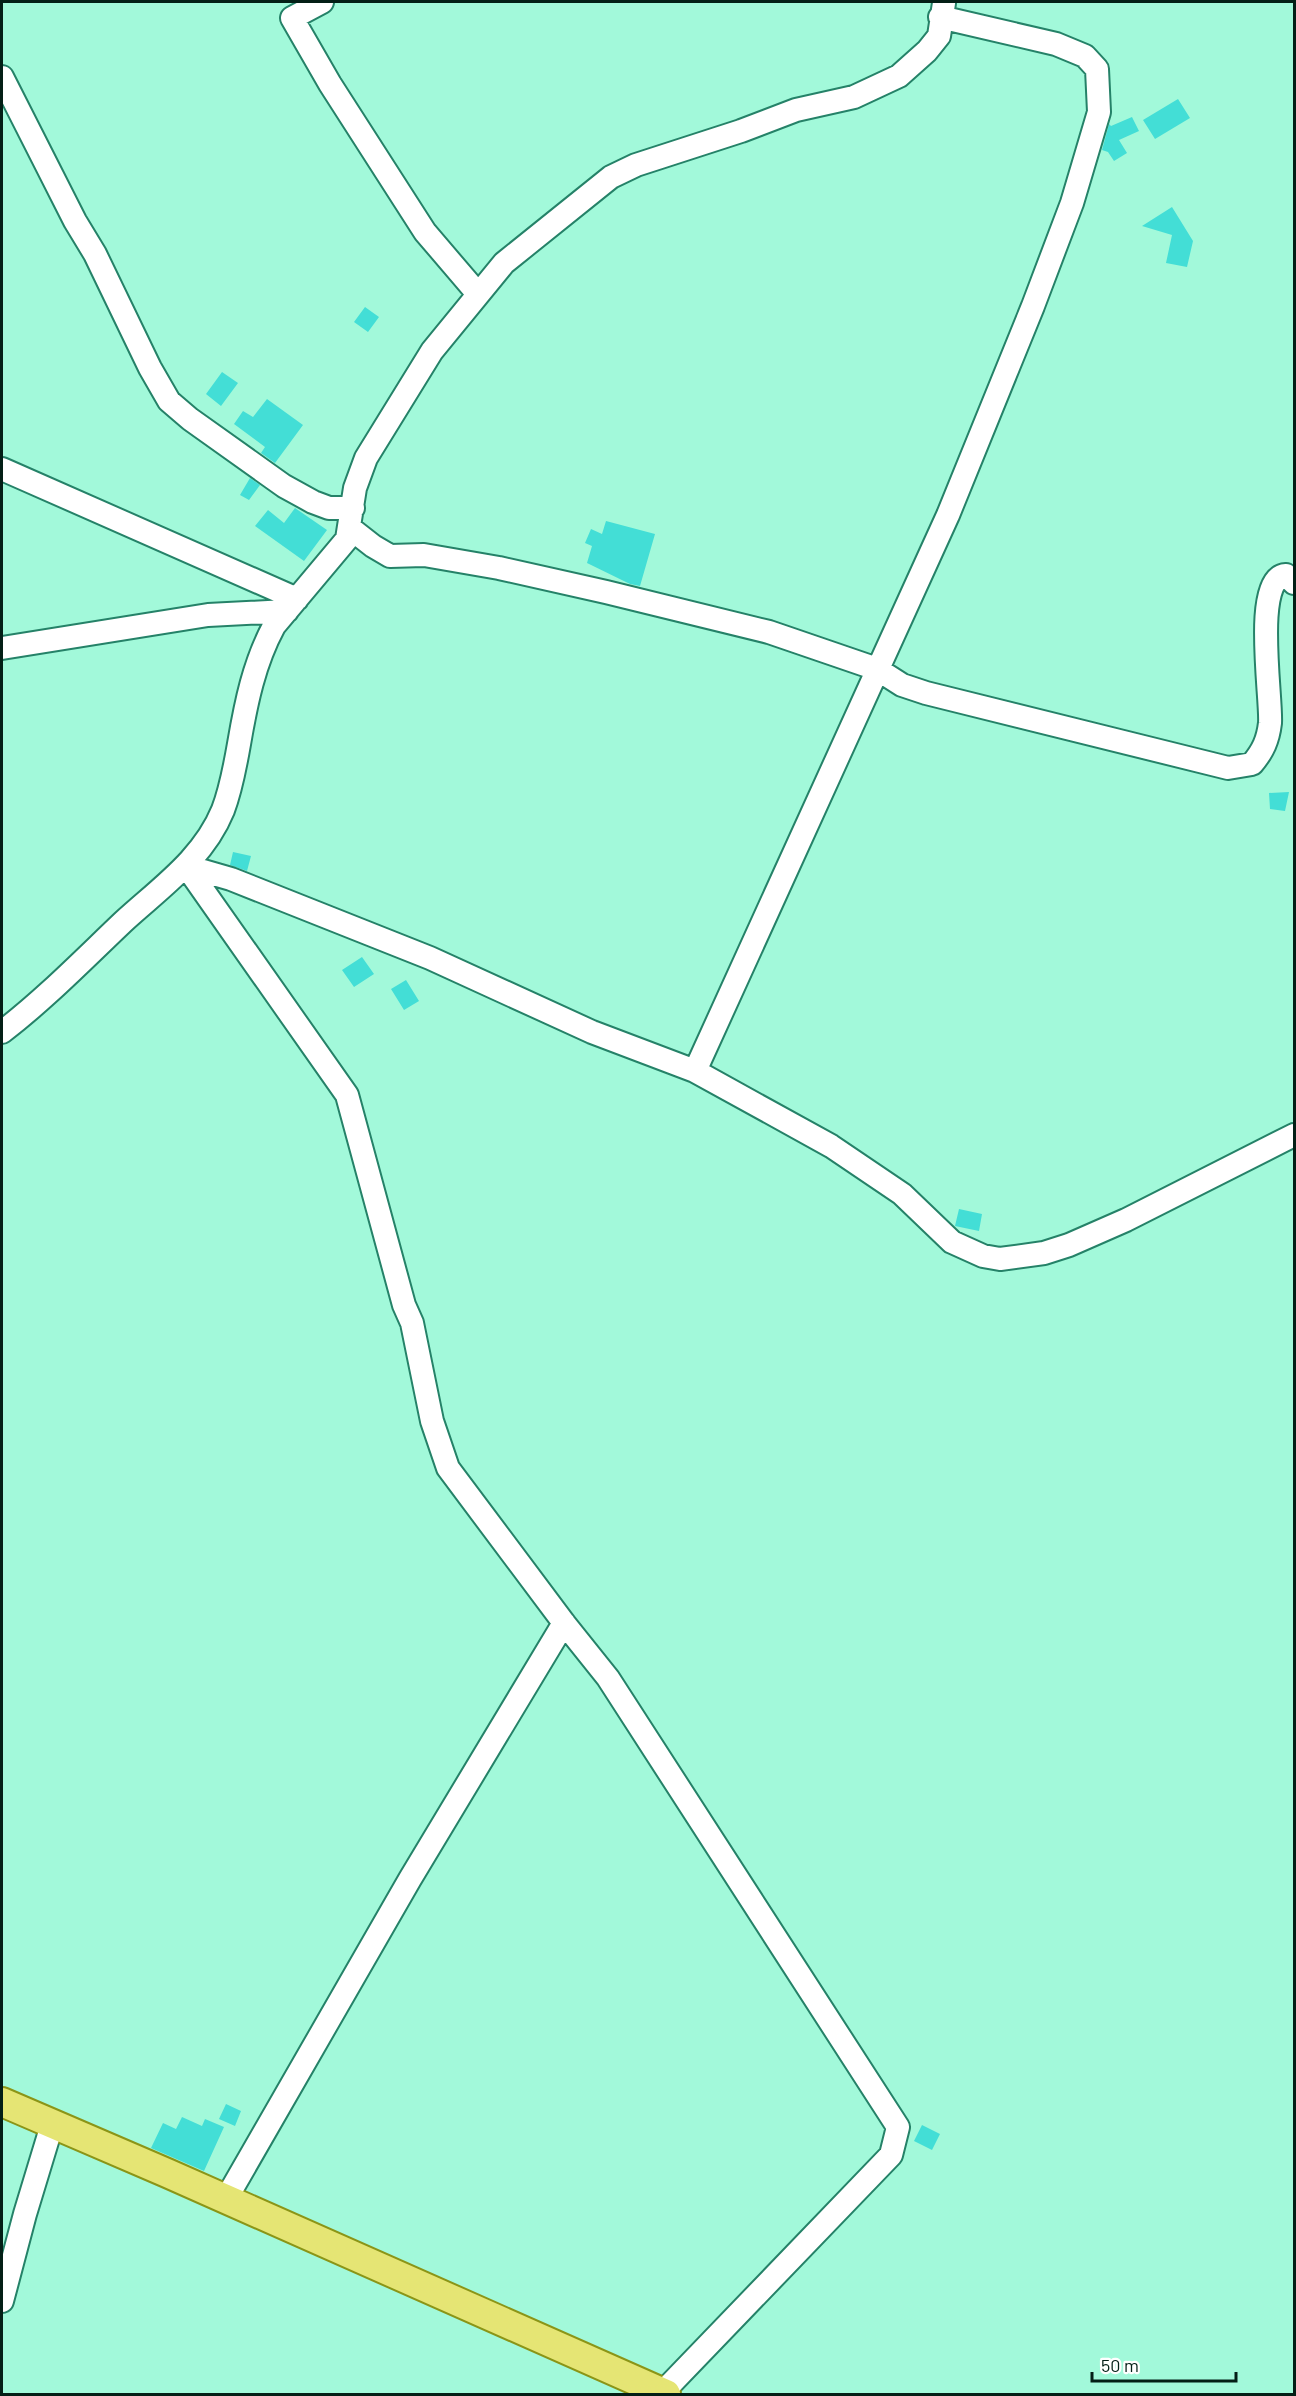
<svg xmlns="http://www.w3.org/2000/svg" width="1296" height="2396" font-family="Barlow,sans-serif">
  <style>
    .building { fill: #43ded6 }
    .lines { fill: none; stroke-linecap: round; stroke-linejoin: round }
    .minor-casing { stroke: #258268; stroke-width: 26 }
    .major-casing { stroke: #8b9517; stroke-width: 32 }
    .minor { stroke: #fff; stroke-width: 22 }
    .major { stroke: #e5e574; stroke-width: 28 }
  </style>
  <rect width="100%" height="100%" fill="#a2f9da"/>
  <path class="building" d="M1178,99L1190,118L1155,139L1143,120Z
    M1132,117L1139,131L1119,140L1127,153L1114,161L1108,152L1102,150L1109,124L1111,126Z
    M1172,207L1193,241L1187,267L1166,263L1172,235L1142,226Z
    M365,307L379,317L368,332L354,322Z
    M222,372L238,383L221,406L206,394Z
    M267,399L303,425L275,463L261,453L265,447L234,424L243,411L253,417Z
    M250,478L260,485L249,500L240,495Z
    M295,508L327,530L304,561L255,526L268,510L284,523Z
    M606,521L655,534L640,586L630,584L587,563L592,546L585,543L591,529L602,534Z
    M1289,792L1285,811L1270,809L1269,793Z
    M233,852L251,856L247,871L230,865Z
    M362,957L374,974L354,987L342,970Z
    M406,980L419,1001L404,1010L391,989Z
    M959,1209L982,1214L979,1231L955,1226Z
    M226,2104L241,2111L235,2126L219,2119Z
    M182,2117L202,2126L205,2119L224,2127L204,2171L151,2148L163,2123L176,2129Z
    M922,2125L940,2134L932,2150L914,2141Z"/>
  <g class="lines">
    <g class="minor-casing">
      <path id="minor" d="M322,2L292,18L330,84L425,232L478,294
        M2,77L75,221L95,254L150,368L169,401L190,419L284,486L313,502L329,508H353
        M2,469L297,599
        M350,528L373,546L390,556L424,555L499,568L606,592L769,632L877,669L902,685L926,693L1228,768L1252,764C1263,751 1268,740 1270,723C1272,699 1252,577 1286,575L1294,583
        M2,648L208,615L287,611
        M186,866L347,1095L404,1305L412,1323L432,1421L448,1468L564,1623L608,1678L898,2127L891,2155L662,2393
        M186,866L231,879L430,958L592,1032L695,1071L948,515L1033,306L1072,203L1099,112L1097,69L1085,56L1056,44L940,17
        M2,1032C45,999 83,960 123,922C160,888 203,859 223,810C231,789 235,767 239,744C246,703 254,663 274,626L347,539L355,488L366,458L432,351L504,263L611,177L636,165L741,131L796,110L854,97L899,76L927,51L939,36L944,3
        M695,1071L831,1146L902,1194L952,1242L983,1256L1000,1259L1044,1253L1069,1245L1126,1220L1294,1135
        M226,2199L410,1879L564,1623
        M2,2301L25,2214L52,2125"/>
    </g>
    <g class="major-casing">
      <path id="major" d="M2,2102L167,2173L666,2394"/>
    </g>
    <use href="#minor" class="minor"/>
    <use href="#major" class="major"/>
  </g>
  <rect width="1296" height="2396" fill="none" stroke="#031f16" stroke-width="6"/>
  <path d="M1092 2372v9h144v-9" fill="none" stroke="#031f16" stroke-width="3"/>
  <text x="1101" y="2372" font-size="18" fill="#031f16" stroke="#ffffff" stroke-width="4.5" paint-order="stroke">50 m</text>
</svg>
